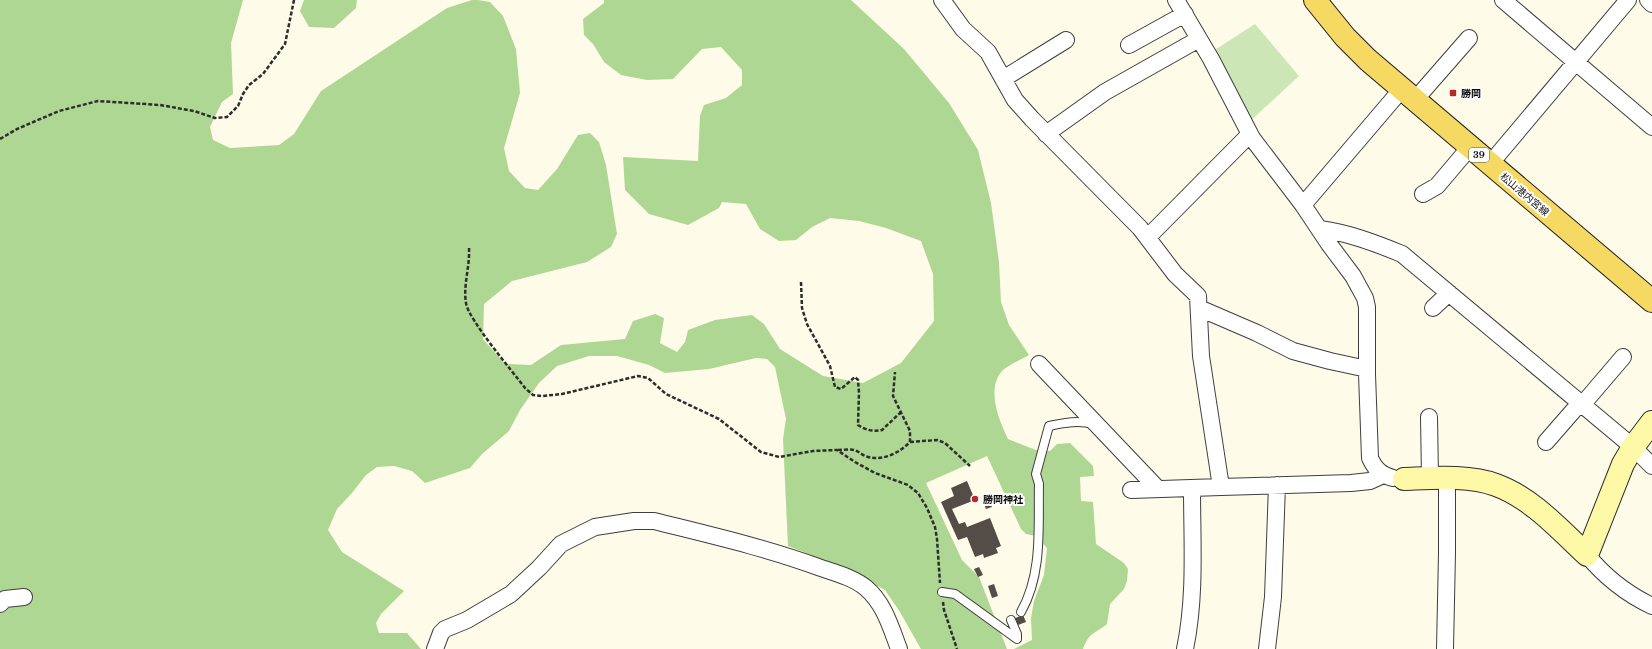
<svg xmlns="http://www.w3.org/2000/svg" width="1652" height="649" font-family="'Libre Baskerville','Noto Sans JP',serif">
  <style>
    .green { fill: #cce7b5 }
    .forest { fill: #afd794 }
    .building { fill: #534c47 }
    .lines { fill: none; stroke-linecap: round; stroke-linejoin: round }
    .lane-casing { stroke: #3e3e3e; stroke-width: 10 }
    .street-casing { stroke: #3e3e3e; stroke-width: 18 }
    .secondary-casing { stroke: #2d2d2d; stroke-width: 24 }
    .primary-casing { stroke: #1c1c1c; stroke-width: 24 }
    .path { stroke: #2d2d2d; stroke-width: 2.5; stroke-dasharray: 4 2; stroke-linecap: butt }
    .lane { stroke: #fff; stroke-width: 8 }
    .street { stroke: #fff; stroke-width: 16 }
    .secondary { stroke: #fdf8a6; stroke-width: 22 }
    .primary { stroke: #f5d963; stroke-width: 22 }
    .poi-dot { fill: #b52928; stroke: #fff; stroke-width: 1.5 }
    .labels { text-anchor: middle; stroke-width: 4; stroke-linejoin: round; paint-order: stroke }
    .shield { fill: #fff; stroke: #545454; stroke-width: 1 }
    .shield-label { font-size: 9px; font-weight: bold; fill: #0b0b0b }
    .poi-label { font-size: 10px; font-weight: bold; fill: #0b0b0b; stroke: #fff; text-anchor: start }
    .street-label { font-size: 10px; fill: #0b0b0b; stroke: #fff }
  </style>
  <rect width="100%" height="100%" fill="#fefbe9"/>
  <path class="green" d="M1255,24L1299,76L1248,123L1210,53Z"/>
  <path class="forest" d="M0,0H243L231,43L233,94L222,102L210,127L213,140L230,148L279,145L294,134L321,91L447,8L472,0H478L490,2L503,16L516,49L520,93L504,148L509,171L525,188L538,190L557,169L578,135L590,133L599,142L606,165L617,234L611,247L587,262L512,281L484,304L483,339L505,364L531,365L561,345L625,339L633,321L655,314L664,318L660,343L677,352L685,342L688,330L715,320L752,315L764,324L780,349L823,376L863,383L901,363L934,321L933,274L921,241L886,228L859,221L830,218L812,227L796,240L779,241L760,229L746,204L722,202L719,208L688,225L649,214L625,190L623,157L698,161L700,116L704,105L726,98L742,85V70L721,47L702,49L673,79L647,80L621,75L604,62L593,44L584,35L583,19L604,3V0H851L904,49L949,103L978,150L991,203L999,262L1001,302L1009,325L1029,355C1022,359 1007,366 1002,371C986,390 999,420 1008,439L1036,450L1050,451L1057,444L1070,443L1093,466L1094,476L1080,477L1081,501L1093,502L1096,544L1124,563L1128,569L1127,581L1124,589L1110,604L1107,624C1095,634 1089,632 1083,649H1014L1032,640L1031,618L1034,601L1044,575L1047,548L1036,536L1026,534L1021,529L987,456L926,483L962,560L979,577L1007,649H921L900,612L885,590L847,569L788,546L783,439L786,419L775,367L767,359L756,358L709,369L665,373L649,365L617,356H589L557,366L539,383L520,410L509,431L482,454L470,468L425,483L412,471L394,466L377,467L366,475L352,493L337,509L328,530L342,552L404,591L381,614L376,623L379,633H407L421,649H0Z
    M304,0H357L356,8L334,28L309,27L300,11Z"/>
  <path class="building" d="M967,481L975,500L952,509L959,524L965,522L967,527L990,518L1001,546L996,548L998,553L984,558L983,554L975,557L967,537L958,540L941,502L954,496L951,488Z
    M988,498L992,507L986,509L983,501Z
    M979,567L983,575L978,577L974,569Z
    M994,584L998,596L992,598L988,586Z
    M1023,615L1026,622L1018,625L1015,618Z"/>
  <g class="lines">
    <g class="lane-casing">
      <path id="lane" d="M942,592L955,594L1017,639V634L1011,620
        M1021,612C1043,573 1038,527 1039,484L1036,474L1049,426C1064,423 1078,420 1093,424"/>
    </g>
    <g class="street-casing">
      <path id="street" d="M942,0L963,29L988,52L1015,100L1032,119L1140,228L1175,274L1198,296L1201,356L1221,487L1351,483L1370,481L1383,475
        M1176,0L1211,59L1252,138L1303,205L1329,244L1353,276L1365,298L1367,307V374L1370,458C1375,469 1381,475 1393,478
        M1503,0L1652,127
        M1648,0L1652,4
        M1129,45L1185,14
        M1003,79L1066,40
        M1414,101L1469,38
        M1046,134L1105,92L1199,39
        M1490,164L1628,0
        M1423,194L1437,186L1470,147
        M1303,205L1401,90
        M1320,229C1349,233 1375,243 1402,254L1633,447L1652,466
        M1148,237L1250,134
        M1199,308L1257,333L1293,351L1330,361L1367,369
        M1433,308L1449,293
        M1039,364L1158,489
        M1582,405L1623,357
        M1429,417L1430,478
        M1546,442L1580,403
        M1131,490L1221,487
        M1587,555C1605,577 1627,594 1652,606
        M0,604L5,599L24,597
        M435,649L441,633L445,629L467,620L511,594L539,568L561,544L595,527L634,521H654C710,535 767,548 821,568C836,573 854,578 866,588C884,603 891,628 899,649
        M1185,649C1196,596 1192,542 1192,488
        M1267,649L1273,597L1277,485
        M1445,649L1447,553V478"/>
    </g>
    <g class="secondary-casing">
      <path id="secondary" d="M1404,479C1433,478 1469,475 1496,485C1532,498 1560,530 1587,555L1623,464L1633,447L1652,422"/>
    </g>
    <g class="primary-casing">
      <path id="primary" d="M1315,0L1345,37L1368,60L1652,301"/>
    </g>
    <path class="path" d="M0,139L17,129L59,111L98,101L160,105L194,111L215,118L227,117L238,106L243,94L249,85L263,74L285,44L294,0
      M469,248C470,267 463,285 466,303C468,319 513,372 525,388L533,395L542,396L562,394L638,376L648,378L666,394L719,419L761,452L779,457L813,451L837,450L855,462L875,473L908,485L918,493L927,508L935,527L937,539L940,583
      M801,282L802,308L807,324L830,366L835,387L841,389L855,377L858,380L859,393L858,425C865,430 874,432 882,430L901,412
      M910,442L937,440L945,443L970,466
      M838,450C843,450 849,449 854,450C858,451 861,454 865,456C881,462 898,454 910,442V431L893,396L895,372
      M943,602L944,610L957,649"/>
    <use href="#lane" class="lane"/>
    <use href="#street" class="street"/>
    <use href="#secondary" class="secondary"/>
    <use href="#primary" class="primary"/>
  </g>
  <g class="poi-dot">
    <rect x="1449" y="89" width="8" height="8" rx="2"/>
    <circle cx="975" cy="499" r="4"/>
  </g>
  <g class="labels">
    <rect class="shield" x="1469" y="148" width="20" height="14" rx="3"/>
    <g class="shield-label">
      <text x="1479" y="158">39</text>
    </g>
    <g class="poi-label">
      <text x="1461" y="97">勝岡</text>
      <text x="983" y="503">勝岡神社</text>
    </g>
    <g class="street-label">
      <text transform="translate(1525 194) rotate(40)" y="4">松山港内宮線</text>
    </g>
  </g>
</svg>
